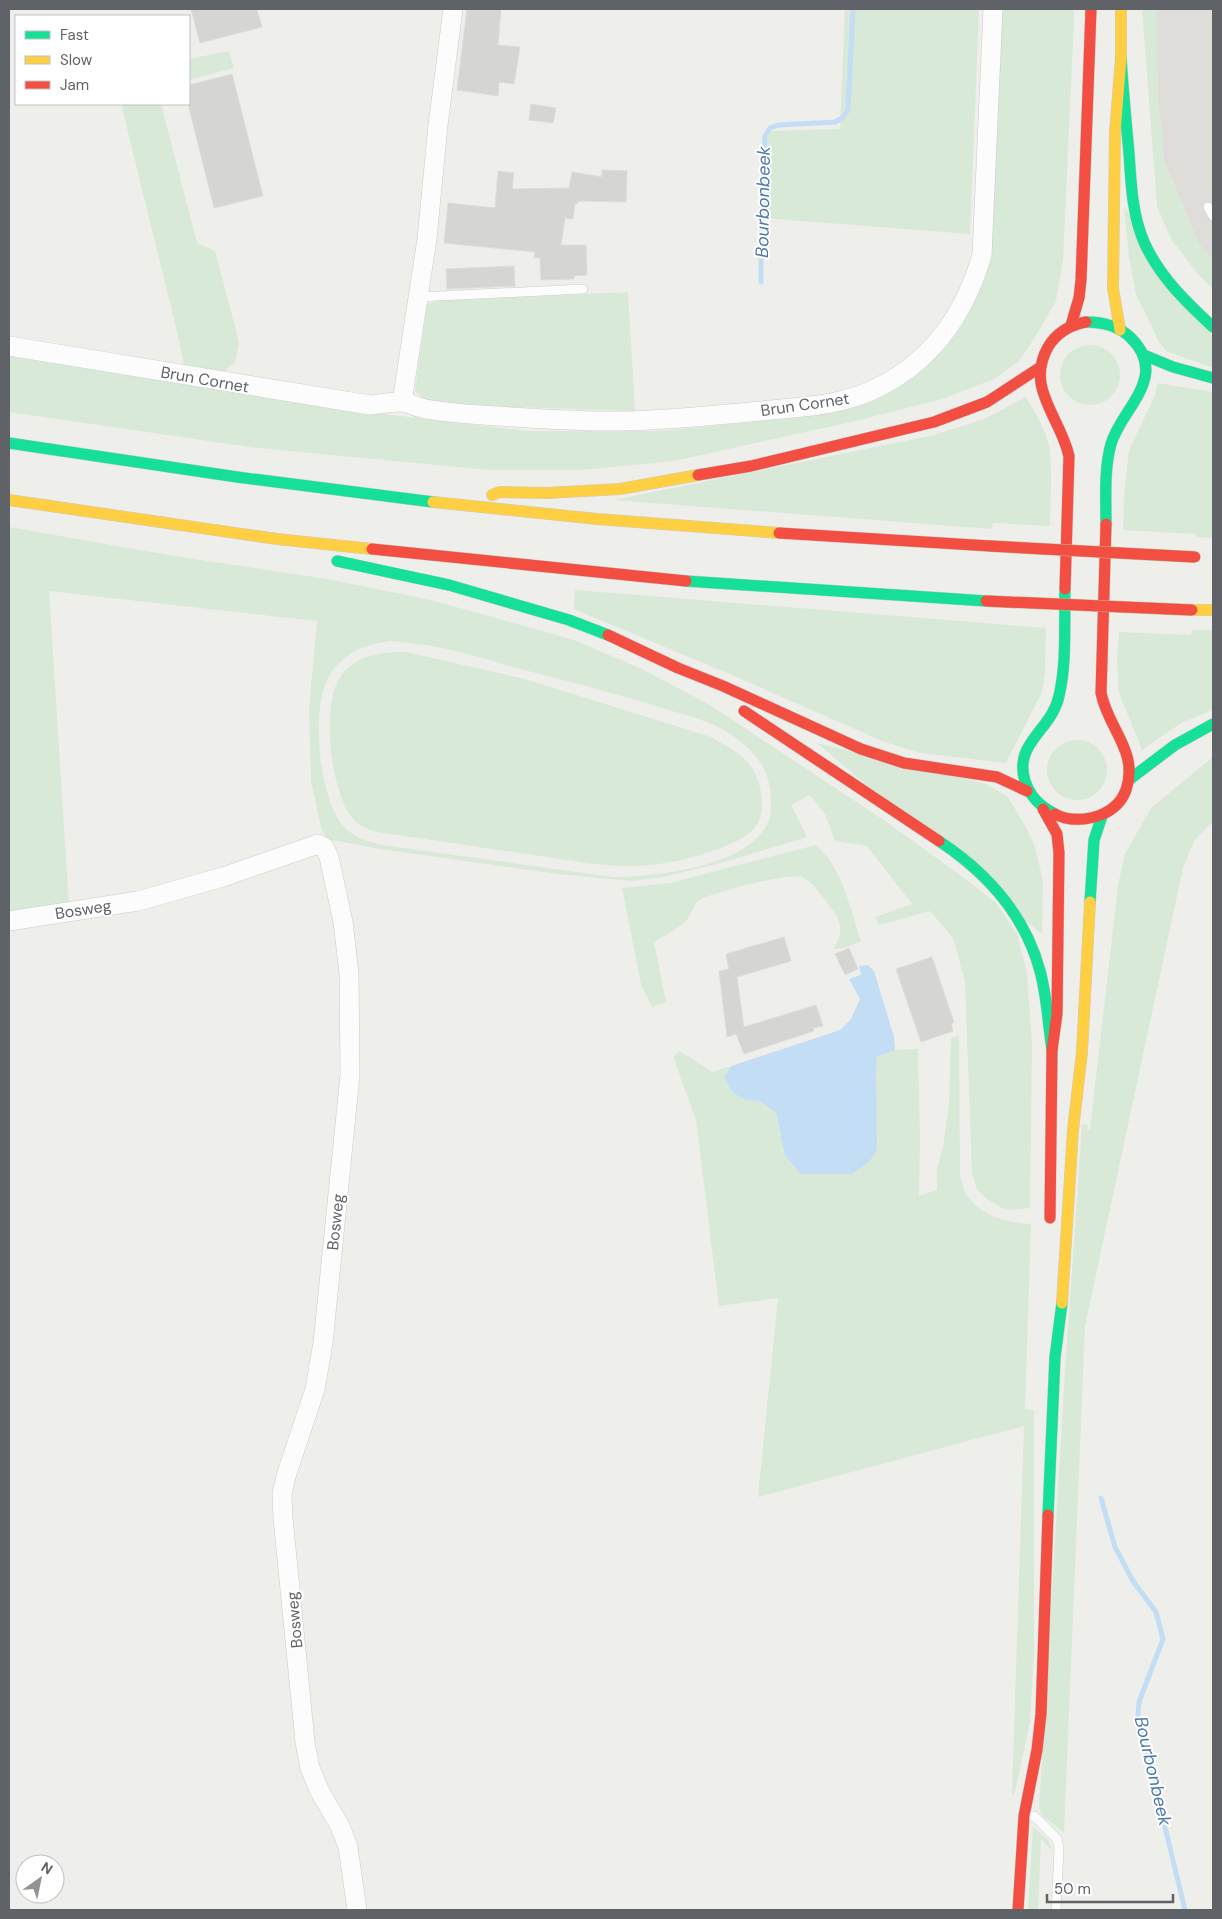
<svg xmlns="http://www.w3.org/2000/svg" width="1222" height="1919" font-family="'DM Sans',sans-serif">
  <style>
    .industrial { fill: #deddda }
    .green { fill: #d9e9d7; fill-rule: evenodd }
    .water { fill: #c3def4 }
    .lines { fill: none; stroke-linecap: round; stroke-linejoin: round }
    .stream { stroke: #c3def4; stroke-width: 5 }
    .building { fill: #d5d5d3; stroke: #deddda }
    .lane-casing { stroke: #cbcccb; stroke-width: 10 }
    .street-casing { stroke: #cbcccb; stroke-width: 20 }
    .fast-casing { stroke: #cbcccb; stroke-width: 12 }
    .slow-casing { stroke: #cbcccb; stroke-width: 12 }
    .jam-casing { stroke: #cbcccb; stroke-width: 12 }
    .lane { stroke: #fcfcfc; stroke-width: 9 }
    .street { stroke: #fcfcfc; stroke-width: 19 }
    .fast { stroke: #16e098; stroke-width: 11 }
    .slow { stroke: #ffcf43; stroke-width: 11 }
    .jam { stroke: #f24e42; stroke-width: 11 }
    .jam-bridge-casing { stroke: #c4b899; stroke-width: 12; stroke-linecap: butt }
    .jam-bridge { stroke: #f24e42; stroke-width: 11 }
    .labels { text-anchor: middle; stroke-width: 4; stroke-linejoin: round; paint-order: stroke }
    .street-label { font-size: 16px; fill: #5f6367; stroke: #fff }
    .water-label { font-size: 18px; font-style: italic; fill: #4c78ab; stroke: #fff }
  </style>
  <rect width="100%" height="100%" fill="#eeeeea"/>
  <path class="industrial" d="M1156,9H1213V260L1198,243L1164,160L1158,100Z"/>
  <path class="green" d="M845,9H979L970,234L764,218L767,131L840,129Z
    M998,9H1074V19L1063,260L1056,301L1035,337L1019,361L994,379L945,398L860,420L674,461L582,470H489L250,447L9,412V354L341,409L528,431H661L803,417L856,406L889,389L976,290Z
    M1142,9H1156L1158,100L1164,160L1198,243L1213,260V289L1197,273L1171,239L1157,206Z
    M229,51L234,68L189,80V59Z
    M121,104H161L197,243L215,251L239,342L235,363L227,368L226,373L185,370L177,331Z
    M1124,207L1213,337V368L1166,351L1159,342L1136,294L1129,257Z
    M628,292L635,411L454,405L427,402L415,391L427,304L438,301Z
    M1060 375a30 30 0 1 1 60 0a30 30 0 1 1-60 0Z
    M1158,383L1213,392V538L1196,537V534L1123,530L1124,495L1129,450L1154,398Z
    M1026,397C1035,413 1046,429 1049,447C1053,473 1050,501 1050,526L993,523L992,529L614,500L934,435L984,419Z
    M9,527L175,556L327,579L431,600L574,640L642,669L710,705L885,821L967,880L997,904L1017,934L1027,972L1032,1045L1030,1208L1012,1210L1002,1208L987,1199L977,1190L972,1174L965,981L953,938L930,911L879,925L875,917L912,904L867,846L835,841L825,814L810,795L791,805L807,837L721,863L663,877L631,881L559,874L380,849L327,839L321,827L311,781L309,709L317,621L49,591L69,905L9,914ZM392,641C407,643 423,644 437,647C468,653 498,663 528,671C570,682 611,692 652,705C671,711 704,719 720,728C744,741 767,761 770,790C771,802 773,815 766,826C743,868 653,877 611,877L383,845C368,842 351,837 341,823C318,793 309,700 333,670C349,650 368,644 392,641Z
    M575,590L1046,628L1045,673L1042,692L1006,763L920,753L882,741L739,678L574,609Z
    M1192,630H1213V710L1181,723L1142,750L1119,693L1117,661L1119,632L1191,635Z
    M406,652L525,679L711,737C741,754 759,763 762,801C764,829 744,839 721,848C694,858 664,865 636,866C608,867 580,862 553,858C521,853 490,849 459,844C431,840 404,836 376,832C366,829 357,825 351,816C330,789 320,699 343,673C359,654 383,652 406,652Z
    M1047 770a30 30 0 1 1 60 0a30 30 0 1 1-60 0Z
    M817,743L986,784L1008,797L1028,831L1035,847L1043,881L1042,934Z
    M1213,757V821L1194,841L1183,868L1085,1326L1064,1833L1044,1817L1039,1809L1065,1372L1082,1125H1088L1087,1130H1090L1118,885L1125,854L1151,808Z
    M816,845C843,869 850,908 861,941L845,948L833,949C844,934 842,921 831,908C822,897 815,883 802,877C792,872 709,893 698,901C693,906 691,915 686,921C676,930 665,935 654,942L666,1002L652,1007L641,984L622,888L670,883Z
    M959,1036L960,1176C962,1181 963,1187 965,1192C977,1215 1007,1223 1031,1224L1025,1409L1034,1410V1654L1030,1722L1014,1796L1012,1793L1024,1426L758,1497L778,1298L719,1306L696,1120L676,1065L674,1056L679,1051L713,1072L731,1066L724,1077L733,1093L746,1100L760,1101L776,1113L780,1135L824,1174H851L869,1162L877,1057L895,1050L918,1049L920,1138L919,1196L937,1190V1169L943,1147L949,1105L951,1038Z
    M1033,1827L1048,1840L1053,1851L1041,1839L1038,1910H1028Z"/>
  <path class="water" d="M868,965L874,971L894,1037L895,1050L877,1057L876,1072L877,1150L869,1162L852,1174H801L785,1156L776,1113L760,1101L746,1100L733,1093L724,1077L731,1066L840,1030L851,1019L860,999L849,979L861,975L859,966Z"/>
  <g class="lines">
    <path class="stream" d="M761,282V219L765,136L770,128L778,125L835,122L842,118L848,110L853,9
      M1101,1498L1115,1547L1133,1581L1156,1612L1163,1639L1139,1702L1138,1715L1185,1910"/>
  </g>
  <path class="building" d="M191,9H257L262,27L200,43Z
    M467,9H501L498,45L520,47L514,84L499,82L498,96L457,90Z
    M232,74L263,196L214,208L189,108V85Z
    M531,104L556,108L553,123L529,120Z
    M602,170L627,171L626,202L578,201L577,204H575L573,219L565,218L561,245H586L587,275L574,276V279L541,280L540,258H534L535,252L444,243L448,203L495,208L498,171L514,173L512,189L569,188L572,172L602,177Z
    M514,266L515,286L447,289L446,269Z
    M784,937L791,961L737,977L744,1027L816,1005L823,1026L813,1028L814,1031L744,1054L736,1034L727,1037L719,971L729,969L726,954Z
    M849,948L858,969L845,975L835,954Z
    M932,957L954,1022L951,1024L953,1031L921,1042L896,969Z"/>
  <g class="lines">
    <g class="lane-casing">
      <path id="lane" d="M1208,207L1213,216
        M418,297L583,289
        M1028,1816H1034L1057,1839L1059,1849L1056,1910"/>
    </g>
    <g class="street-casing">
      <path id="street" d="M9,346L370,405C380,404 391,402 401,402C409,402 417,408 426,409C444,412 464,414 482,415C530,418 578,422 626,421C671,420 716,415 761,411C800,407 843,406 879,387C934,359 965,313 982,255L993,9
        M402,402L427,239L438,125L453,9
        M9,921L138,901L223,877L318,844L324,847L329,857L343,922L349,973L350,1075L323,1343L315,1389L286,1476L282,1494L283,1518L305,1742L310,1768L320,1792L340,1826L348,1847L357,1910"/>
    </g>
    <g class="fast-casing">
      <path id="fast" d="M1121,58C1123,90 1126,121 1129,153C1131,183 1132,214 1144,242C1159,276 1186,302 1213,327
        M1086,322C1103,322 1119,326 1131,338C1170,377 1121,409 1111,444C1104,469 1106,498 1106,524
        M1144,355L1173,367L1213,378
        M9,443L237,477L433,502
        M337,561L449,585L569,620L608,635
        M686,581L986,601
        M1130,779L1175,745L1213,724
        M1055,814C1040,806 1031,798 1025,781C1013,743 1052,730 1059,696C1067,662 1064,624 1065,589
        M939,841C986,872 1025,915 1040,971C1047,996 1048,1024 1052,1050
        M1090,902L1094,840L1102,816
        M1048,1515L1055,1357L1062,1303"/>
    </g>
    <g class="slow-casing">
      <path id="slow" d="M1120,330L1113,288L1115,132L1121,58V9
        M492,495L500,492L547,493L620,489L698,475
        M9,500L277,539L372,549
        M433,502L597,519L779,533
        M1192,610H1213
        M1062,1303L1073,1130L1082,1052L1090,902"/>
    </g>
    <g class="jam-casing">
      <path id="jam" d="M1071,325L1079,298L1081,280L1091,9
        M698,475L751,466L934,422L987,402L1039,368
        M779,533L990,546
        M372,549L686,581
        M1065,589L1069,456C1060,416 1025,388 1048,347C1057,332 1070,325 1086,322
        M608,635L678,668L723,686L861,749L904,763L997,777L1027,791
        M744,711L939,841
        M1043,809L1057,834L1059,853L1057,1014L1052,1050L1050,1218
        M1055,814C1069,822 1089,820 1103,814C1114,809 1122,801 1126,790C1139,751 1108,729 1101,693L1106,524
        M1018,1910L1024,1816L1037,1750L1041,1714L1048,1515"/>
    </g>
    <use href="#lane" class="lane"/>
    <use href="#street" class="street"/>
    <use href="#fast" class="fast"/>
    <use href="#slow" class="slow"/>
    <use href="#jam" class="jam"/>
    <g class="jam-bridge-casing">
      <path id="jam-bridge" d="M990,546L1195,557
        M986,601L1192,610"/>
    </g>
    <use href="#jam-bridge" class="jam-bridge"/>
  </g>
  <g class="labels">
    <g class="street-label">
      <text transform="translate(205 379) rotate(10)" y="6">Brun Cornet</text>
      <text transform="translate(805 404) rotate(-8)" y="6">Brun Cornet</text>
      <text transform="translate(83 909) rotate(-9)" y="6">Bosweg</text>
      <text transform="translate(335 1222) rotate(-84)" y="6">Bosweg</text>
      <text transform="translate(294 1620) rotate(-95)" y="6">Bosweg</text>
    </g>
    <g class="water-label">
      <text transform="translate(763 202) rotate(-89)" y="6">Bourbonbeek</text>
      <text transform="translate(1153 1771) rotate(77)" y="6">Bourbonbeek</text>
    </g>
  </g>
  <rect width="1222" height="1919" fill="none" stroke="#5f6367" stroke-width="20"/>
  <rect x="15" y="15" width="175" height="90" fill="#ffffff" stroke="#bfc1c2"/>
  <rect x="25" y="31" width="25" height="8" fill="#16e098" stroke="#bfc1c2"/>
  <text x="60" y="40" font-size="15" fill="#5f6367">Fast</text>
  <rect x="25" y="56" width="25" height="8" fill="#ffcf43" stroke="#bfc1c2"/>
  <text x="60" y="65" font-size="15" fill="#5f6367">Slow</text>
  <rect x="25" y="81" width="25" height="8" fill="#f24e42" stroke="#bfc1c2"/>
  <text x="60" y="90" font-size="15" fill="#5f6367">Jam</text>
  <g transform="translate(40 1879) rotate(33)"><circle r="24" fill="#ffffff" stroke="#bfc1c2"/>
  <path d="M0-4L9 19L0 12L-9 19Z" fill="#919495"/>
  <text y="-8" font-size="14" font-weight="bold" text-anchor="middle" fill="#5f6367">N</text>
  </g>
  <path d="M1047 1894v8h126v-8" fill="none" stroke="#5f6367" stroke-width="2.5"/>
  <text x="1054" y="1894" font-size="15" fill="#5f6367" stroke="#ffffff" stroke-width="4" paint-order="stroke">50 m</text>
</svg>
